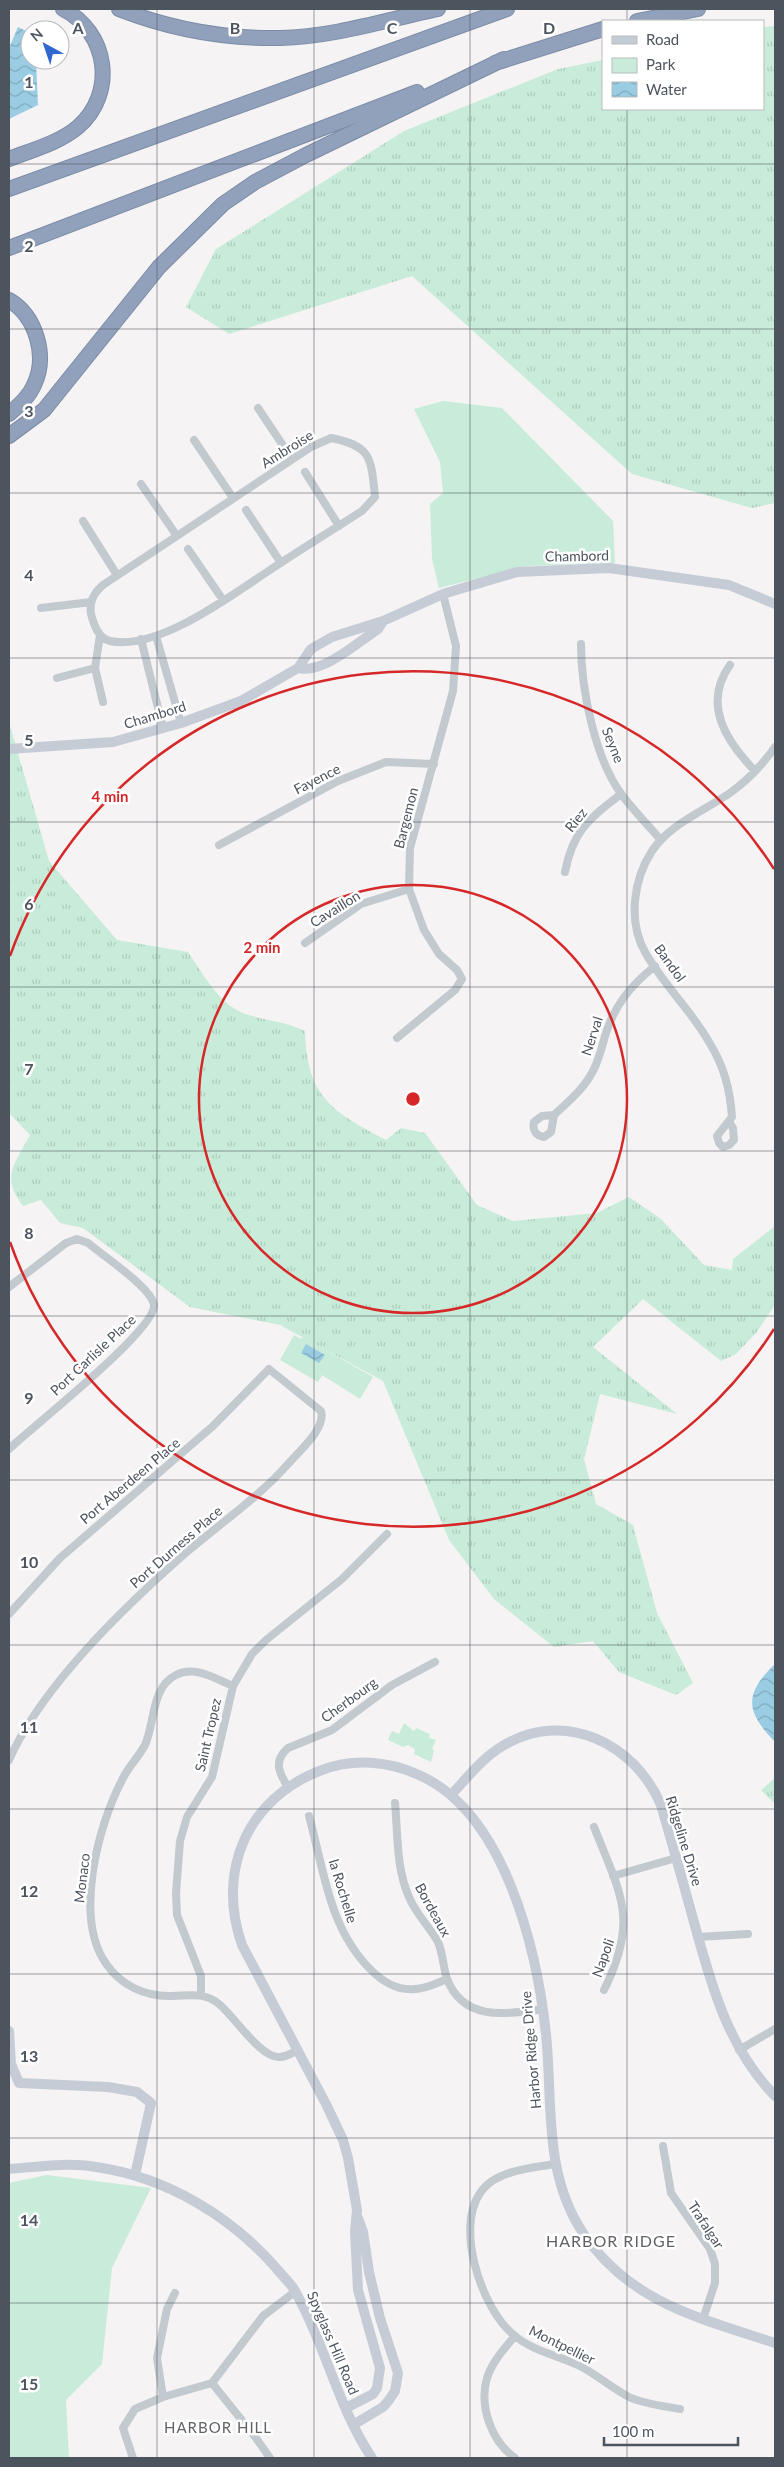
<svg xmlns="http://www.w3.org/2000/svg" width="784" height="2467" font-family="Lato,sans-serif">
  <style>
    .grass { fill: url(#grass-tufts) }
    .park { fill: #c8ecd9 }
    .water { fill: url(#water-waves) }
    .lines { fill: none; stroke-linecap: round; stroke-linejoin: round }
    .highway-casing { stroke: #7c8ca7; stroke-width: 16 }
    .street { stroke: #c2c9cf; stroke-width: 8 }
    .secondary { stroke: #c6ccd6; stroke-width: 10 }
    .highway { stroke: #91a1bb; stroke-width: 14 }
    .grid { fill: none; stroke: #4c545e; stroke-width: 1; stroke-opacity: 0.55 }
    .ring { fill: none; stroke: #d62828; stroke-width: 2.5 }
    .labels { text-anchor: middle; stroke-width: 5; stroke-linejoin: round; paint-order: stroke }
    .street-label { font-size: 14px; fill: #4c545e; stroke: #fff }
    .neighbourhood-label { font-size: 15px; letter-spacing: 1px; fill: #606267; stroke: #fff }
    .quarter-label { font-size: 16px; letter-spacing: 1px; fill: #606267; stroke: #fff }
    .grid-label { font-size: 16px; text-anchor: middle; font-weight: bold; fill: #4c545e; stroke: #fff; stroke-width: 5; stroke-linejoin: round; paint-order: stroke }
    .centre { fill: #d62828; stroke: #fff; stroke-width: 2.5 }
    .ring-label { font-size: 15px; text-anchor: middle; font-weight: bold; fill: #d62828; stroke: #fff; stroke-width: 5; stroke-linejoin: round; paint-order: stroke }
  </style>
  <defs>
    <pattern id="grass-tufts" width="24" height="20" patternUnits="userSpaceOnUse" patternTransform="scale(1.25)"><rect width="24" height="20" fill="#c8ecd9"/><path d="M3 7l-1-3M5 7V3M7 7l1-3M15 17l-1-3M17 17v-4M19 17l1-3" fill="none" stroke="#adccbd"/></pattern>
    <pattern id="water-waves" width="16" height="10" patternUnits="userSpaceOnUse" patternTransform="scale(1.25)"><rect width="16" height="10" fill="#9acde4"/><path d="M0 5q4-4 8 0t8 0" fill="none" stroke="#80a9bc"/></pattern>
  </defs>
  <rect width="100%" height="100%" fill="#f5f3f3"/>
  <path class="grass" d="M775,26V503L752,508L632,474L412,276L229,334L186,307L216,249L404,131L558,69L603,60V109H763V27Z
    M9,722L49,861L117,940L188,952C204,975 221,1008 249,1015C269,1021 287,1022 305,1031C307,1098 332,1111 386,1140L401,1128L425,1133L477,1205L513,1221L597,1213L629,1197L661,1219L704,1265L732,1270L733,1259L775,1226V1305L756,1333L736,1354L721,1361L643,1299L593,1347L677,1414L600,1394L584,1459L596,1504L633,1525L657,1613L693,1683L676,1695L619,1672L593,1641L554,1647L494,1599L449,1540L383,1381L280,1325L190,1307L83,1228L60,1223L41,1200L23,1206C0,1176 15,1164 30,1135L9,1113Z
    M775,1778V1804L761,1790Z"/>
  <path class="park" d="M443,401L502,408L613,521L615,563L528,566L439,588L432,559L430,504L443,493L440,462L414,409Z
    M294,1335L301,1339L303,1337L373,1377L360,1399L322,1375L318,1382L280,1360Z
    M404,1723L414,1731L416,1728L430,1734L429,1738L436,1740L432,1749L434,1750L431,1762L414,1754L415,1749L408,1745L403,1747L388,1740L392,1731L399,1734Z
    M47,2175L151,2188L112,2268L102,2364L66,2400L69,2458H9V2183Z"/>
  <path class="water" d="M18,27L30,33V60H36L38,105L9,119V48Z
    M306,1344L325,1355L319,1363L301,1353Z
    M775,1664V1742C745,1711 744,1694 775,1664Z"/>
  <g class="lines">
    <g class="highway-casing">
      <path id="highway" d="M119,9C170,29 226,39 280,38C333,37 386,20 438,9
        M637,21L698,9
        M495,63L603,29
        M9,159C32,150 59,143 78,127C117,93 108,32 63,9
        M9,189L507,9
        M9,248L417,92
        M9,300C36,316 48,356 34,385C29,397 18,406 9,414
        M9,436L44,410L159,267L223,204L255,182L306,155L504,59"/>
    </g>
    <path class="street" d="M258,408L292,459
      M331,438C372,446 371,458 375,497L362,511C331,531 300,550 270,570C230,596 158,651 110,641C98,638 94,625 91,614C89,601 94,593 103,585L311,447Z
      M194,440L233,498
      M305,472L339,526
      M141,484L177,536
      M246,510L281,563
      M83,521L117,575
      M188,549L223,600
      M41,608L91,602
      M156,636L181,723
      M141,639L163,728
      M581,644C581,689 595,759 622,795C634,811 648,825 660,839
      M730,665C702,704 726,741 755,771
      M95,668L103,702
      M57,678L95,668L100,635
      M219,845L338,781L386,762L434,764
      M565,872C573,830 589,819 621,794
      M305,943L361,904L409,889
      M397,1038L455,990L462,979L457,970L439,954L424,930L409,889L410,848L453,691L456,646L443,594
      M554,1115C569,1101 585,1088 594,1069C599,1059 602,1047 605,1036C614,1006 630,986 655,966
      M554,1115L551,1132L544,1137C536,1136 532,1130 534,1122L542,1116Z
      M729,1122L733,1128L734,1140L729,1145L723,1147L719,1143L717,1136L732,1117C730,1089 724,1066 709,1042C691,1010 662,983 645,952C628,922 633,880 652,851C670,824 704,811 730,793C748,780 763,764 775,747
      M9,1287L66,1243L77,1239L88,1243C102,1255 152,1288 154,1305C156,1330 32,1427 9,1449
      M9,1614L60,1558L213,1426L269,1369L321,1411C326,1429 299,1451 288,1464C259,1497 222,1522 188,1551C126,1605 42,1686 9,1760
      M233,1686C216,1679 194,1665 176,1675C151,1687 155,1723 145,1745C138,1758 128,1767 122,1780C98,1826 73,1919 107,1965C121,1985 144,1996 169,1996C187,1996 203,1991 219,2004C234,2016 261,2059 280,2057C286,2057 292,2053 298,2050
      M288,1787C279,1773 273,1761 288,1748L332,1730L392,1685L435,1662
      M395,1803C398,1834 396,1868 409,1897C416,1914 429,1926 438,1942C443,1953 443,1967 447,1979C464,2022 506,2014 543,2009
      M309,1816C324,1870 329,1929 371,1970C383,1982 397,1991 415,1989C426,1989 437,1983 447,1979
      M594,1827C621,1895 639,1920 604,1990
      M613,1876L676,1858
      M698,1937L748,1934
      M201,1995V1976L177,1915L176,1893L180,1841L187,1817L212,1777L233,1686L252,1654L266,1640L342,1579L387,1534
      M739,2050L775,2029
      M663,2146L671,2193L710,2249L715,2264V2283L703,2319
      M555,2164C532,2168 504,2170 487,2185C450,2218 481,2310 515,2336C533,2351 560,2356 580,2366C597,2375 612,2388 629,2397C644,2404 663,2406 680,2409
      M212,2383L256,2438L270,2458
      M163,2397L157,2358L167,2309L175,2293
      M133,2458L123,2428L135,2409L163,2397L212,2383L263,2316L296,2291
      M515,2458C491,2441 479,2406 487,2378C492,2362 504,2349 515,2336"/>
    <path class="secondary" d="M298,668C323,674 357,643 378,629L383,621
      M9,749L113,742L181,723L241,701L298,668L311,649L332,637L383,621L443,594L517,572L609,568L729,585L775,604
      M451,1795C468,1777 482,1758 504,1745C566,1709 635,1744 661,1805C672,1842 682,1879 692,1915C710,1981 727,2047 775,2096
      M9,2031L11,2064L19,2083L108,2087L137,2092L151,2103L135,2175
      M9,2169C37,2167 67,2162 96,2167C166,2177 231,2216 277,2269C283,2277 292,2284 296,2293C326,2346 338,2408 372,2458
      M346,2408L373,2394L377,2388L380,2368L358,2290L355,2232L357,2210L348,2158L343,2140L327,2106L242,1945C216,1871 247,1798 322,1770C353,1758 389,1761 419,1775C505,1813 537,1950 546,2034C553,2103 543,2173 583,2233C630,2303 700,2318 775,2343
      M353,2425L383,2407L389,2400L395,2391L398,2373L380,2318L369,2272L363,2232L358,2218"/>
    <use href="#highway" class="highway"/>
  </g>
  <path class="grid" d="M157,9V2458M314,9V2458M470,9V2458M627,9V21M627,109V2458M9,164H775M9,329H775M9,493H775M9,658H775M9,822H775M9,987H775M9,1151H775M9,1316H775M9,1480H775M9,1645H775M9,1809H775M9,1974H775M9,2138H775M9,2303H775"/>
  <g class="ring">
    <circle cx="413" cy="1099" r="214"/>
    <path d="M774 1329A428 428 0 0 1 10 1242M10 956A428 428 0 0 1 774 869"/>
  </g>
  <g class="labels">
    <g class="street-label">
      <text transform="translate(287 449) rotate(-32)" y="5">Ambroise</text>
      <text transform="translate(577 556) rotate(-1)" y="5">Chambord</text>
      <text transform="translate(155 715) rotate(-17)" y="5">Chambord</text>
      <text transform="translate(613 745) rotate(68)" y="5">Seyne</text>
      <text transform="translate(317 779) rotate(-27)" y="5">Fayence</text>
      <text transform="translate(406 818) rotate(-76)" y="5">Bargemon</text>
      <text transform="translate(576 820) rotate(-51)" y="5">Riez</text>
      <text transform="translate(335 909) rotate(-32)" y="5">Cavaillon</text>
      <text transform="translate(670 963) rotate(54)" y="5">Bandol</text>
      <text transform="translate(592 1036) rotate(-72)" y="5">Nerval</text>
      <text transform="translate(93 1355) rotate(-43)" y="5">Port Carlisle Place</text>
      <text transform="translate(130 1481) rotate(-40)" y="5">Port Aberdeen Place</text>
      <text transform="translate(176 1547) rotate(-41)" y="5">Port Durness Place</text>
      <text transform="translate(349 1700) rotate(-36)" y="5">Cherbourg</text>
      <text transform="translate(208 1735) rotate(-77)" y="5">Saint Tropez</text>
      <text transform="translate(684 1841) rotate(73)" y="5">Ridgeline Drive</text>
      <text transform="translate(82 1878) rotate(-83)" y="5">Monaco</text>
      <text transform="translate(343 1891) rotate(73)" y="5">la Rochelle</text>
      <text transform="translate(433 1910) rotate(61)" y="5">Bordeaux</text>
      <text transform="translate(603 1958) rotate(-70)" y="5">Napoli</text>
      <text transform="translate(531 2050) rotate(-95)" y="5">Harbor Ridge Drive</text>
      <text transform="translate(706 2225) rotate(57)" y="5">Trafalgar</text>
      <text transform="translate(333 2343) rotate(67)" y="5">Spyglass Hill Road</text>
      <text transform="translate(562 2345) rotate(26)" y="5">Montpellier</text>
    </g>
    <g class="neighbourhood-label">
      <text x="218" y="2433">HARBOR HILL</text>
    </g>
    <g class="quarter-label">
      <text x="611" y="2247">HARBOR RIDGE</text>
    </g>
  </g>
  <g class="grid-label">
    <text x="78" y="34">A</text>
    <text x="235" y="34">B</text>
    <text x="392" y="34">C</text>
    <text x="549" y="34">D</text>
    <text x="29" y="88">1</text>
    <text x="29" y="252">2</text>
    <text x="29" y="417">3</text>
    <text x="29" y="581">4</text>
    <text x="29" y="746">5</text>
    <text x="29" y="910">6</text>
    <text x="29" y="1075">7</text>
    <text x="29" y="1239">8</text>
    <text x="29" y="1404">9</text>
    <text x="29" y="1568">10</text>
    <text x="29" y="1733">11</text>
    <text x="29" y="1897">12</text>
    <text x="29" y="2062">13</text>
    <text x="29" y="2226">14</text>
    <text x="29" y="2390">15</text>
  </g>
  <circle cx="413" cy="1099" r="8" class="centre"/>
  <g class="ring-label">
    <text x="110" y="802">4 min</text>
    <text x="262" y="953">2 min</text>
  </g>
  <rect width="784" height="2467" fill="none" stroke="#4c545e" stroke-width="20"/>
  <rect x="602" y="20" width="162" height="90" fill="#ffffff" stroke="#b7bbbf"/>
  <rect x="612" y="36" width="25" height="8" fill="#c6ccd6" stroke="#b7bbbf"/>
  <text x="646" y="45" font-size="15" fill="#4c545e">Road</text>
  <rect x="612" y="58" width="25" height="15" fill="#c8ecd9" stroke="#b7bbbf"/>
  <text x="646" y="70" font-size="15" fill="#4c545e">Park</text>
  <rect x="612" y="82" width="25" height="15" fill="url(#water-waves)" stroke="#b7bbbf"/>
  <text x="646" y="95" font-size="15" fill="#4c545e">Water</text>
  <g transform="translate(45 45) rotate(320)"><circle r="24" fill="#ffffff" stroke="#b7bbbf"/>
  <path d="M0-4L9 19L0 12L-9 19Z" fill="#3067d1"/>
  <text y="-8" font-size="14" font-weight="bold" text-anchor="middle" fill="#4c545e">N</text>
  </g>
  <path d="M604 2437v8h134v-8" fill="none" stroke="#4c545e" stroke-width="2.5"/>
  <text x="612" y="2437" font-size="15" fill="#4c545e" stroke="#ffffff" stroke-width="4" paint-order="stroke">100 m</text>
</svg>
